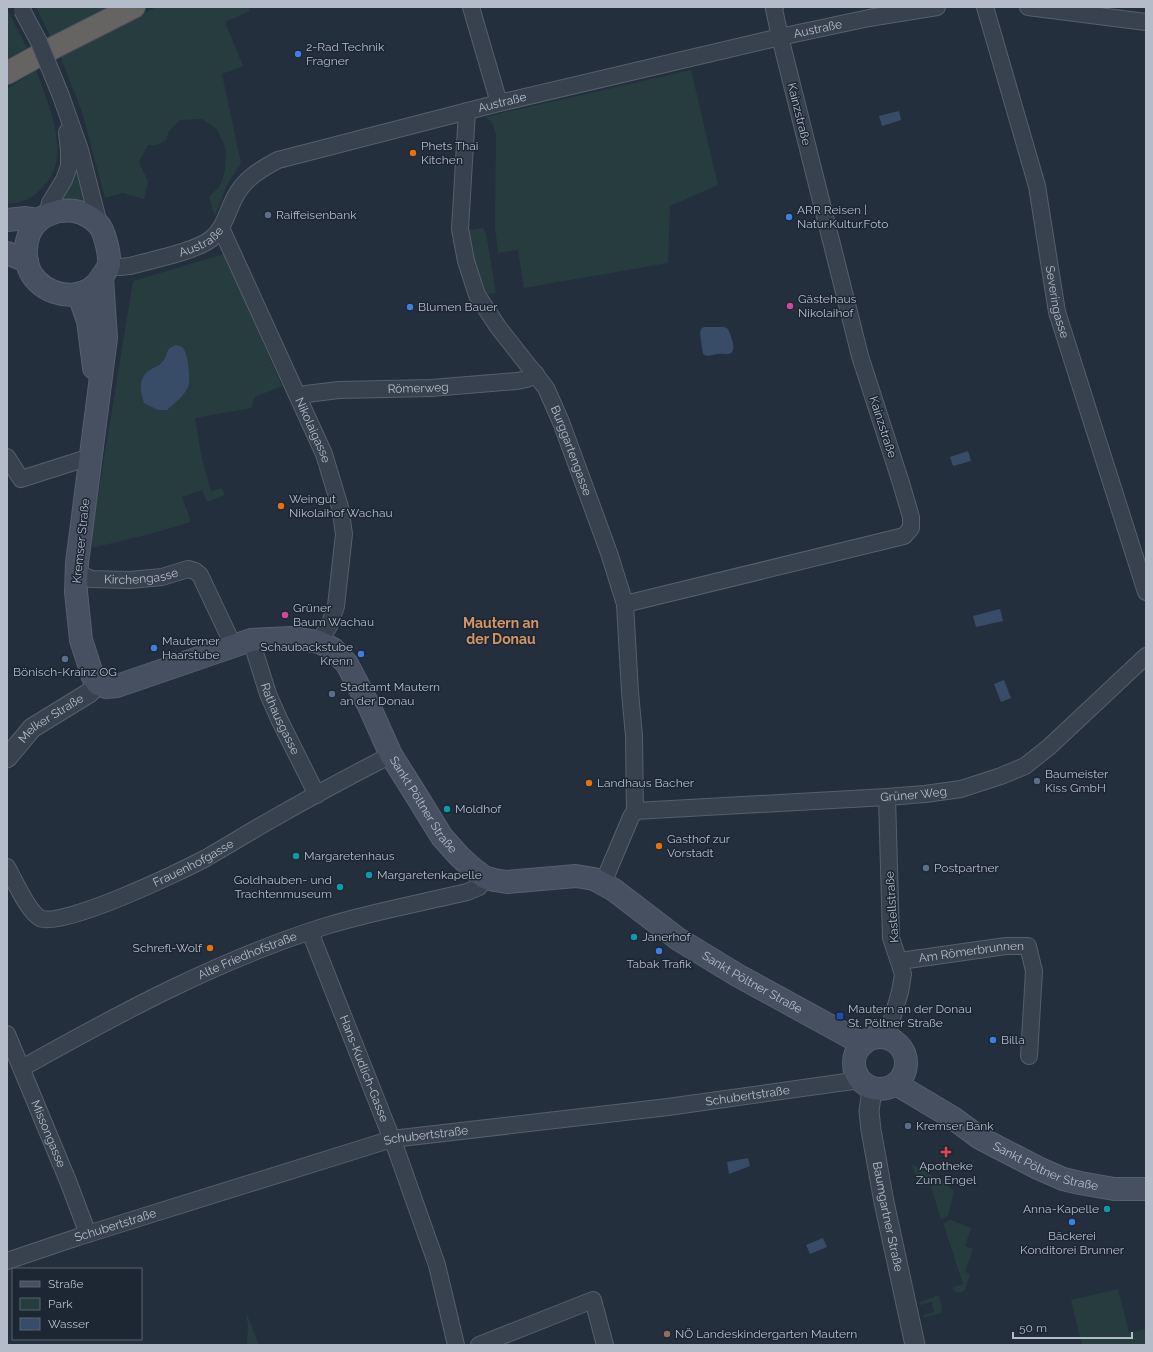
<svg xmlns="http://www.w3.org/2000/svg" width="1153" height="1352" font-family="Raleway,sans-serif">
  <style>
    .green { fill: #263c3f; fill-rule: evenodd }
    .water { fill: #394c67 }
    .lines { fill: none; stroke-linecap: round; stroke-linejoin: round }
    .minor-casing { stroke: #565f6c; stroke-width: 18 }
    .tertiary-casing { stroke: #565f6c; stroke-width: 21 }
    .secondary-casing { stroke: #565f6c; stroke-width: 24 }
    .trunk-casing { stroke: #434c59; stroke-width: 24 }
    .minor { stroke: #38414e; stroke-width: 16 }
    .tertiary { stroke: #38414e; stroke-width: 19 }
    .secondary { stroke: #465061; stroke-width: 22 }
    .trunk { stroke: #656462; stroke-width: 22 }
    .minor-bridge-casing { stroke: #565f6c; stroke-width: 18; stroke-linecap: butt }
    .minor-bridge { stroke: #38414e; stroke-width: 16 }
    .shop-dot { fill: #3f7fe0; stroke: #1d2633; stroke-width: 1.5 }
    .food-dot { fill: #e8710a; stroke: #1d2633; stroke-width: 1.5 }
    .service-dot { fill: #5c6f8a; stroke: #1d2633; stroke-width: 1.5 }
    .hotel-dot { fill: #d1479c; stroke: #1d2633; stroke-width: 1.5 }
    .culture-dot { fill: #0f9aa8; stroke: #1d2633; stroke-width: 1.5 }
    .transit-dot { fill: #1a4fb4; stroke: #1d2633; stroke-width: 1.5 }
    .health-dot { fill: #e0444e; stroke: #1d2633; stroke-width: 1.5 }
    .education-dot { fill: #8d6e63; stroke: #1d2633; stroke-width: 1.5 }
    .labels { text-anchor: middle; stroke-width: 3; stroke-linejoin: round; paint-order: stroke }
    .street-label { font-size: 12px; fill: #b4bcc9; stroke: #1d2633 }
    .poi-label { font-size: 12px; fill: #b4bcc9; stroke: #1d2633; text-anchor: start }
    .quarter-label { font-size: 14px; font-weight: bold; fill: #d59563; stroke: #1d2633 }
  </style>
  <rect width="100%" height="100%" fill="#242f3e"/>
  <path class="green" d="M36,7H109L50,36Z
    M157,7H248L250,11L225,22L243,66L222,74L241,163L226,187L215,216L209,197L220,186L225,170L226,149L217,129L202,119L180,120L169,131L166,140L157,145H148L139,162L148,181L144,199L123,193L105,198L82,112L60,56L116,26Z
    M7,9L27,48L7,59Z
    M36,70C48,105 73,154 44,186C33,198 23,203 7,204V89Z
    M691,70L718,185L670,206L668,263L524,288L518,250L498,253L495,226L496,134L492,122L485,117Z
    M73,173L78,175L85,204L60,201Z
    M483,228L486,233L496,293L484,295L474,265L469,230Z
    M224,254L282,386L255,397L251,408L195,418L202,460L211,491L222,488L225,495L207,502L202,490L182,497L191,522L150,534L92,548L91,539L133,281ZM177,345L183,348L187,357L146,372L163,362Z
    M912,1165V1164L935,1177L929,1183L919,1187Z
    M939,1180L954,1191L948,1216L941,1219L931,1187Z
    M951,1220L971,1228L965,1246L973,1249L965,1272L970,1274L965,1290L959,1293L954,1291L952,1288L963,1284L943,1223Z
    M1118,1289L1129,1333L1146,1329V1345H1082L1071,1300Z
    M939,1295L942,1308L941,1313L924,1318L923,1315L934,1312L932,1302L920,1305L919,1302Z
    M246,1312L259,1345H247L248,1326Z"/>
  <path class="water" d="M899,111L901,120L882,126L879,116Z
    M704,327H724L728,329C730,334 737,349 731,353C727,355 722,353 718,354C712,354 709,358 703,354L700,333L701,329Z
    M177,345C179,346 181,346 183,348C188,353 191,380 188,387C184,396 175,403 167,410H158L144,403C141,393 138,382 146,373C150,368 158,367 162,362C169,356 164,348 177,345Z
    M968,451L971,461L953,466L950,457Z
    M1000,609L1003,621L976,627L973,616Z
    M1004,680L1011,698L1001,702L994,684Z
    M748,1158L750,1166L729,1174L727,1162Z
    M823,1238L827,1247L810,1254L806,1245Z"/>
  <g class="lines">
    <g class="minor-casing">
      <g id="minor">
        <path d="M471,7L499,103"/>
        <path id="s1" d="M985,7L1037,186L1057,312L1146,592"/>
        <path d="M1028,7L1146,22"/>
        <path d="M61,96L80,150L99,224"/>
        <path id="s2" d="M467,111L460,229L466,261L477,295L498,327L546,388L561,422L609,553L625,604L630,692L634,736L635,811"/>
        <path d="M47,215L50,203L64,180L69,166V151L67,132"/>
        <path id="s3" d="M221,228L324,454L340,507L344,534L336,606L329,626L319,642"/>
        <path id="s4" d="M109,265L119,267L130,266C151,260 194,252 211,239C224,229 227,212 235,197C244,179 261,169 278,160L499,103L780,37L869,18L937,7"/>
        <path id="s5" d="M299,397L306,394L339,390L431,388L517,381L527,379L536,374"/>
        <path d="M7,457L21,479L90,457"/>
        <path id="s6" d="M76,572L91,579L130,580L162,577L188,569L195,571L200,575L233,645"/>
        <path d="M625,604L904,536L911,528V517L901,483L860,356L780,37L774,9L775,7"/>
        <path id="s7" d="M251,640L268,694L279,719L317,795"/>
        <path id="s8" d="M635,811L887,797L925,794L961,789L1001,776L1025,766L1049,747L1146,656"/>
        <path id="s9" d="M7,867C14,879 28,912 40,918C61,929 182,871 206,858C227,846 248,833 269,821C309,798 350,776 391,755"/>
        <path d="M603,883L631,817L635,811"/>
        <path id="s10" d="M310,932L397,1152L437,1265L456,1345"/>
        <path id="s11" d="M900,961L1006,946H1028L1034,971L1029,1056"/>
        <path id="s12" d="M7,1034L68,1181L88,1234"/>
        <path d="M886,1039L900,992L903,974L891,938L887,797"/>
        <path id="s13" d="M22,1068C120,1013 218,960 326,926C371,912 421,903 467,892L479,887L484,877"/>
        <path id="s14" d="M7,1261L78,1237L392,1139L668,1107L860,1080"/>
        <path d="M479,1345L593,1300L605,1345"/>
      </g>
    </g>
    <g class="tertiary-casing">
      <g id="tertiary">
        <path id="s15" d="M7,758L32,728L89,693L98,684"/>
        <path id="s16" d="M874,1089L871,1097L869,1111L871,1130L884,1202L915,1345"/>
      </g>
    </g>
    <g class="secondary-casing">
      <g id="secondary">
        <path d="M59,211C64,211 70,210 74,211C82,212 93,218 98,224C105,231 110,255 109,265C108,268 105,272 103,275C90,300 57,300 38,282C21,267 22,234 40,219C46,215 52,213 59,211Z"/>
        <path d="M7,220L26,218L39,220"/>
        <path d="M7,253L27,261"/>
        <path id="s17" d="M102,278L106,338L77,563L76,592L81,640L93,677L98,684L106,687L117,686L251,640L292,638L319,642L333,649L347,664L370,708L391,755L413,790L442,837L459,856L472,868L484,877L494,880L507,882L576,876L594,879L614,890L678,939L737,975L863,1044"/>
        <path d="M79,295L88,321L94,368"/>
        <circle cx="880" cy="1063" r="26"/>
        <path id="s18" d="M896,1084L953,1118L980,1138L1038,1168L1063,1179L1080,1183L1114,1189H1146"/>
      </g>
    </g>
    <g class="trunk-casing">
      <path id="trunk" d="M7,73L45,52L134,7"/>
    </g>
    <use href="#minor" class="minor"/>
    <use href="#tertiary" class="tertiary"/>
    <use href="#secondary" class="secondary"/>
    <use href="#trunk" class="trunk"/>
    <g class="minor-bridge-casing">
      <path id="minor-bridge" d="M22,10L39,42L61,96"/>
    </g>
    <use href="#minor-bridge" class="minor-bridge"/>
  </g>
  <g class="shop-dot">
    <circle cx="298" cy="54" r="4"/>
    <circle cx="789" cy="217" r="4"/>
    <circle cx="410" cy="307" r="4"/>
    <circle cx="154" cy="648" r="4"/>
    <circle cx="361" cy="654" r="4"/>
    <circle cx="659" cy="951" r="4"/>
    <circle cx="993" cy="1040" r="4"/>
    <circle cx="1072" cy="1222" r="4"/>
  </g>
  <g class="food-dot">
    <circle cx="413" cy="153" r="4"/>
    <circle cx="281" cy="506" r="4"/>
    <circle cx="589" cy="783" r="4"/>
    <circle cx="659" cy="846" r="4"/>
    <circle cx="210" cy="948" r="4"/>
  </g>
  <g class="service-dot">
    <circle cx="268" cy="215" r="4"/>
    <circle cx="65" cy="659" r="4"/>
    <circle cx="332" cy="694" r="4"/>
    <circle cx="1037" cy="781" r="4"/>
    <circle cx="926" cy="868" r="4"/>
    <circle cx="908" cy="1126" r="4"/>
  </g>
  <g class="hotel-dot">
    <circle cx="790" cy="306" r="4"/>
    <circle cx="285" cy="615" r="4"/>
  </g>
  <g class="culture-dot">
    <circle cx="447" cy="809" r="4"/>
    <circle cx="296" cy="856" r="4"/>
    <circle cx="369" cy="875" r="4"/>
    <circle cx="340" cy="887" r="4"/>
    <circle cx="634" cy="937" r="4"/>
    <circle cx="1107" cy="1209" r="4"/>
  </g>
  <rect class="transit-dot" x="836" y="1012" width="8" height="8" rx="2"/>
  <path class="health-dot" d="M944 1146h4v4h4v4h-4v4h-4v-4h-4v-4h4z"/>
  <circle class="education-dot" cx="667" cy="1334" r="4"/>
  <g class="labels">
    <g class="street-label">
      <text dy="4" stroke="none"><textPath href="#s4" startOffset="769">Austraße</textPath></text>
      <text dy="4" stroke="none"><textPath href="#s4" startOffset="445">Austraße</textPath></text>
      <text transform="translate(799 114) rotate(76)" y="4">Kainzstraße</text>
      <text dy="4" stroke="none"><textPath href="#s4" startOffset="97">Austraße</textPath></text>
      <text dy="4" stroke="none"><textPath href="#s1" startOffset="304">Severingasse</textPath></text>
      <text dy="4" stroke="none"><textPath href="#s5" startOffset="120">Römerweg</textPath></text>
      <text transform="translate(883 427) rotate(72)" y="4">Kainzstraße</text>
      <text dy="4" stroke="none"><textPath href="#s3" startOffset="222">Nikolaigasse</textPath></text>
      <text dy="4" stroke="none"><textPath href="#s2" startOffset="370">Burggartengasse</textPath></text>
      <text transform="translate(81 541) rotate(-84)" y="4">Kremser Straße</text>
      <text dy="4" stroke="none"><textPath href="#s6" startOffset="67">Kirchengasse</textPath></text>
      <text dy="4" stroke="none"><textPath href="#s7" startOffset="84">Rathausgasse</textPath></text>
      <text dy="4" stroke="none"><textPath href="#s15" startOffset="60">Melker Straße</textPath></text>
      <text dy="4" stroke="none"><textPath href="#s8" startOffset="279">Grüner Weg</textPath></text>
      <text dy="4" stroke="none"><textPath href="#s17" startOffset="838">Sankt Pöltner Straße</textPath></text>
      <text dy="4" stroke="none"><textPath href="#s9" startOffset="226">Frauenhofgasse</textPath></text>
      <text transform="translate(892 907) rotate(-94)" y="4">Kastellstraße</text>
      <text dy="4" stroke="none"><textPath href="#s11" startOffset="72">Am Römerbrunnen</textPath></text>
      <text dy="4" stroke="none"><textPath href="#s13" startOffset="252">Alte Friedhofstraße</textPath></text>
      <text dy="4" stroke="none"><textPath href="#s17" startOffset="1234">Sankt Pöltner Straße</textPath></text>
      <text dy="4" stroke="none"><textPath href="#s10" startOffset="147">Hans-Kudlich-Gasse</textPath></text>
      <text dy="4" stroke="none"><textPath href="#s14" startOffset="762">Schubertstraße</textPath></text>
      <text dy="4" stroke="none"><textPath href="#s12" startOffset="108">Missongasse</textPath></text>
      <text dy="4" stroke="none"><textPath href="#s14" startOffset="438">Schubertstraße</textPath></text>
      <text dy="4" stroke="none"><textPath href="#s18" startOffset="172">Sankt Pöltner Straße</textPath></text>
      <text dy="4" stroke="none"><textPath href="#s16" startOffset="130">Baumgartner Straße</textPath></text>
      <text dy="4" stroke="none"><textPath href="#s14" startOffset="114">Schubertstraße</textPath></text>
    </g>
    <g class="poi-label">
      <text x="306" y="51">2-Rad Technik<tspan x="306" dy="14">Fragner</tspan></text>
      <text x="421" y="150">Phets Thai<tspan x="421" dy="14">Kitchen</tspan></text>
      <text x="797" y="214">ARR Reisen |<tspan x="797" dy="14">Natur.Kultur.Foto</tspan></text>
      <text x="276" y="219">Raiffeisenbank</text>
      <text x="798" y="303">Gästehaus<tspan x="798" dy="14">Nikolaihof</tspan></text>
      <text x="418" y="311">Blumen Bauer</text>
      <text x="289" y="503">Weingut<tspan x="289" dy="14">Nikolaihof Wachau</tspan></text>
      <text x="293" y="612">Grüner<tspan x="293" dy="14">Baum Wachau</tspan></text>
      <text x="162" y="645">Mauterner<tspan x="162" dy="14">Haarstube</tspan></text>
      <text x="353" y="651" text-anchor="end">Schaubackstube<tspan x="353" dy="14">Krenn</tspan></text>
      <text x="65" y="676" text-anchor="middle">Bönisch-Krainz OG</text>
      <text x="340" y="691">Stadtamt Mautern<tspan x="340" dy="14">an der Donau</tspan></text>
      <text x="1045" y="778">Baumeister<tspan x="1045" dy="14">Kiss GmbH</tspan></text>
      <text x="597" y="787">Landhaus Bacher</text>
      <text x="455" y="813">Moldhof</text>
      <text x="667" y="843">Gasthof zur<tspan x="667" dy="14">Vorstadt</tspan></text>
      <text x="304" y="860">Margaretenhaus</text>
      <text x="934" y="872">Postpartner</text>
      <text x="377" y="879">Margaretenkapelle</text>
      <text x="332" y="884" text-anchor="end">Goldhauben- und<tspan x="332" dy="14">Trachtenmuseum</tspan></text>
      <text x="642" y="941">Janerhof</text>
      <text x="202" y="952" text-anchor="end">Schrefl-Wolf</text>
      <text x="659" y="968" text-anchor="middle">Tabak Trafik</text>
      <text x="848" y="1013">Mautern an der Donau<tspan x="848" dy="14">St. Pöltner Straße</tspan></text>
      <text x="1001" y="1044">Billa</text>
      <text x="916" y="1130">Kremser Bank</text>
      <text x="946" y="1170" text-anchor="middle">Apotheke<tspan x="946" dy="14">Zum Engel</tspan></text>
      <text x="1099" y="1213" text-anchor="end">Anna-Kapelle</text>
      <text x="1072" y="1240" text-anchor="middle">Bäckerei<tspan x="1072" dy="14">Konditorei Brunner</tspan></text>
      <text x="675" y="1338">NÖ Landeskindergarten Mautern</text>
    </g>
    <g class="quarter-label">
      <text x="501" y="628">Mautern an<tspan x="501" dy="16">der Donau</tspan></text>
    </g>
  </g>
  <rect width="1153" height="1352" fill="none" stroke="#b4bcc9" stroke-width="16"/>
  <rect x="12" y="1268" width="130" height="72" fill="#1d2633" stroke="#59626f"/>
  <rect x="20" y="1281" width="20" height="6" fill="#465061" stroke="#59626f"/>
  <text x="48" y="1288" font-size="12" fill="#b4bcc9">Straße</text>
  <rect x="20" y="1298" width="20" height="12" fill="#263c3f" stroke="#59626f"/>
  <text x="48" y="1308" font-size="12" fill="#b4bcc9">Park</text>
  <rect x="20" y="1318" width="20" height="12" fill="#394c67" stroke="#59626f"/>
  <text x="48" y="1328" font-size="12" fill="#b4bcc9">Wasser</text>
  <path d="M1013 1332v6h119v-6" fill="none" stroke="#b4bcc9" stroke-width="2"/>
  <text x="1019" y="1332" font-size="12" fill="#b4bcc9" stroke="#1d2633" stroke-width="3" paint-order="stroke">50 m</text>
</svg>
